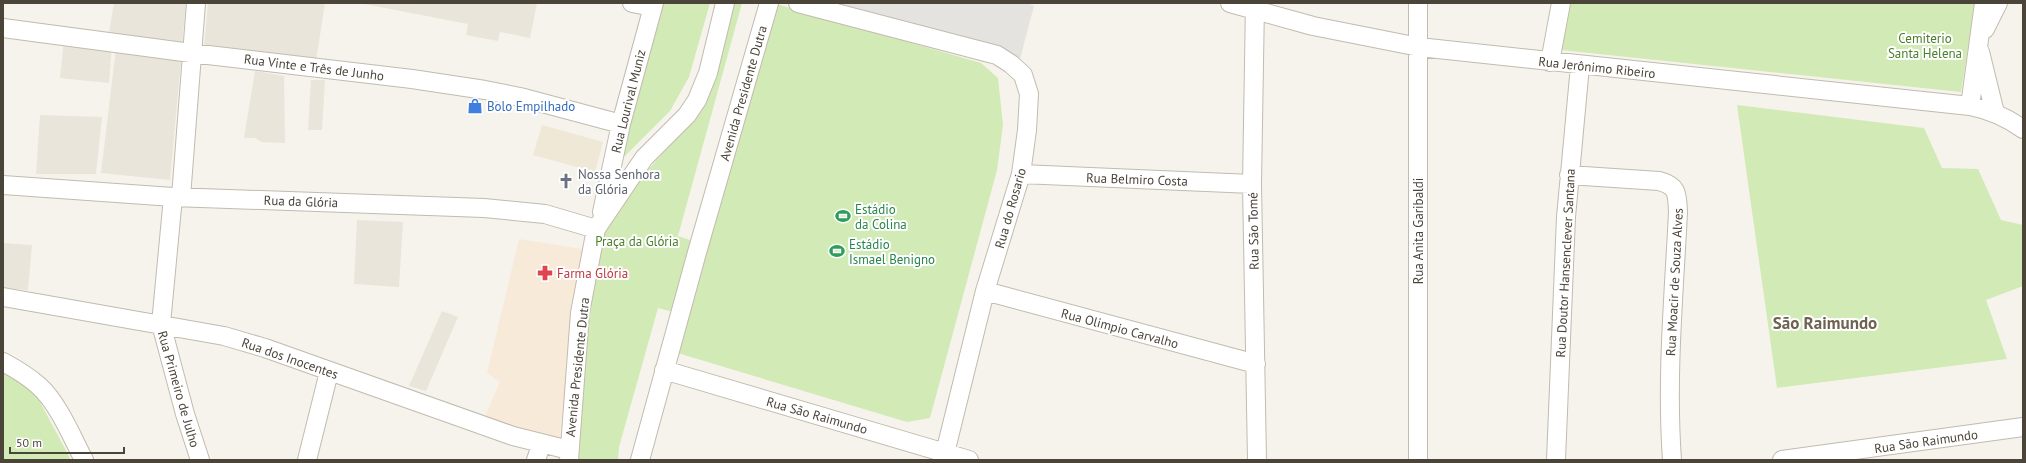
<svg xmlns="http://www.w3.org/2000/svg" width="2026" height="463" font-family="'PT Sans',sans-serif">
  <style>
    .residential { fill: #eae5da }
    .commercial { fill: #f7ead8 }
    .education { fill: #efe8d6 }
    .green { fill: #d2eab5 }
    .parking { fill: #e5e3e0 }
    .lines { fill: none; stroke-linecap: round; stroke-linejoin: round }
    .minor-casing { stroke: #c2bbae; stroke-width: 20 }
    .minor { stroke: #fff; stroke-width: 18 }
    .labels { text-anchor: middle; stroke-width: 4; stroke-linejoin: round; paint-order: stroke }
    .park-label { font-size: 13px; fill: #4a7f2a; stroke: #fff }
    .street-label { font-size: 13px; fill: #4b4439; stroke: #fff }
    .shop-label { font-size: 13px; fill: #366cbe; stroke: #fff; text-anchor: start }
    .worship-label { font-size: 13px; fill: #5b616d; stroke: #fff; text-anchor: start }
    .leisure-label { font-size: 13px; fill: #27864d; stroke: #fff; text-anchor: start }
    .health-label { font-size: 13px; fill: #be3a42; stroke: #fff; text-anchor: start }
    .district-label { font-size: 17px; font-weight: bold; fill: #6e6250; stroke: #fff }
  </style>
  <rect width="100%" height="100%" fill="#f6f3ec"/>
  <path class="residential" d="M114,3H186L182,46L109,33Z
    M208,3H325L316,61L204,47Z
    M359,3H537L530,38L500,32L498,41L466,35L468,24Z
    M64,40L112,45L109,83L60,78Z
    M116,48L181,61L170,180L101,173Z
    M255,71L284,76L285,143L262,142L255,138H244Z
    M311,80H325L322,130H308Z
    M40,115L102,117L96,174H36Z
    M357,220L403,222L399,287L354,284Z
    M3,243L32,245L28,290L3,288Z
    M442,311L458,317L426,391L409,386Z"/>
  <path class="commercial" d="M519,239L582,249L559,441L482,423L500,382L487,373Z"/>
  <path class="education" d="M542,125L603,142L595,172L533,155Z"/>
  <path class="green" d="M662,3H710L689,77L670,111L620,161Z
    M729,3H742L678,236L693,241L673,312L658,308L619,447L618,460H573L576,397L601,224L697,114Z
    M773,3L981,63L998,78L1003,125L997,170L930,418L907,422L671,351Z
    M1559,3H1975L1961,92L1551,49Z
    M1737,105L1924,128L1942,168L1978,169L2001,220L2023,225V286L1986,300L2007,359L1777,388Z
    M3,373L32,387L71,460H3Z"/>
  <path class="parking" d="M821,3H1027L1034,6L1020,59Z"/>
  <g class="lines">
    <g class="minor-casing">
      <path id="minor" d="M632,3L653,7
        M798,3L997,55L1011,64L1023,75L1029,94L1027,130L1021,174L985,291L945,453
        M1230,3L1313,26L1419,47L1970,106C1990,110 2006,117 2023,129
        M1255,3L1252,184L1257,460
        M3,28L191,53L412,79L485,90L520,97L621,124
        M1985,29L1998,3
        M1980,52L1995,113
        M1550,62L1561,3
        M1970,106L1984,3
        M1021,174L1252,184
        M1569,175L1659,181C1678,186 1677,194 1678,212C1674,294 1666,377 1672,460
        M3,185L173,197L484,208L545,214L596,229
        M173,197L161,324L185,414L200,460
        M181,197L196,3
        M602,212L621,124L654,3
        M985,291L1256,364
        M3,297L224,336L265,348L513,436L569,450
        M3,362C16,369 28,376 39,386C58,403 72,437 84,460
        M664,370L969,460
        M307,460L329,372
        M536,460L541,445
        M569,460L580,313L596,229L644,158L687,115L697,100L708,73L725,3
        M640,460L696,256L769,3
        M1418,460V3
        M1556,460L1566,217L1580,66
        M1782,460L2023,427"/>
    </g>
    <use href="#minor" class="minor"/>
  </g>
  <defs>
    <g id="shop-bare" transform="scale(1.2)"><path d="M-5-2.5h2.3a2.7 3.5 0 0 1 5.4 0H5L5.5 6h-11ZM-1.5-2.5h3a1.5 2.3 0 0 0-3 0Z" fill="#3f7fe0" stroke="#fff" stroke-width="2.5" paint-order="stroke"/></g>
    <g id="church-bare" transform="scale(1.2)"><path d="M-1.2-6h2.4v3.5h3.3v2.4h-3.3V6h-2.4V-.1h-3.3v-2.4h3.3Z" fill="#6b7280" stroke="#fff" stroke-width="2.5" paint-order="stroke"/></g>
    <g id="stadium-bare" transform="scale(1.2)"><path d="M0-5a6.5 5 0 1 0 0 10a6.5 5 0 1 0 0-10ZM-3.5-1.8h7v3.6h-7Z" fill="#2e9e5b" stroke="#fff" stroke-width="2.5" paint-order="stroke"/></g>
    <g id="pharmacy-bare" transform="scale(1.2)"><path d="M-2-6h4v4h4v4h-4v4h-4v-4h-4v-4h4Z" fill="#e0444e" stroke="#fff" stroke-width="2.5" paint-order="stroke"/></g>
  </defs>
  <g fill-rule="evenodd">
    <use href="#shop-bare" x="475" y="106"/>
    <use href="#church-bare" x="566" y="181"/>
    <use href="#stadium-bare" x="843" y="216"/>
    <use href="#stadium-bare" x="837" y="251"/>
    <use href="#pharmacy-bare" x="545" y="273"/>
  </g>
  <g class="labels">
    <g class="park-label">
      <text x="1925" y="43">Cemiterio<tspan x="1925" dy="15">Santa Helena</tspan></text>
      <text x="637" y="246">Praça da Glória</text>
    </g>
    <g class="street-label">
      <text transform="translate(314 67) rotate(7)" y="5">Rua Vinte e Três de Junho</text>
      <text transform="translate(1597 67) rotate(6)" y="5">Rua Jerônimo Ribeiro</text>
      <text transform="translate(743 93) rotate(-74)" y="5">Avenida Presidente Dutra</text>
      <text transform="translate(628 101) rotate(-76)" y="5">Rua Lourival Muniz</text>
      <text transform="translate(1137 179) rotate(2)" y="5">Rua Belmiro Costa</text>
      <text transform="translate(301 201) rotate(2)" y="5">Rua da Glória</text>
      <text transform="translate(1010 208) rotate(-74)" y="5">Rua do Rosario</text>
      <text transform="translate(1253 231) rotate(-91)" y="5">Rua São Tomé</text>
      <text transform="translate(1418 231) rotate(-90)" y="5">Rua Anita Garibaldi</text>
      <text transform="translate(1565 263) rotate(-87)" y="5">Rua Doutor Hansenclever Santana</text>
      <text transform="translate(1674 282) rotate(-87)" y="5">Rua Moacir de Souza Alves</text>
      <text transform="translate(1120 328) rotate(15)" y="5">Rua Olimpio Carvalho</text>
      <text transform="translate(290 358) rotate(19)" y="5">Rua dos Inocentes</text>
      <text transform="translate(577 367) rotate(-84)" y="5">Avenida Presidente Dutra</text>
      <text transform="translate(179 389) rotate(74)" y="5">Rua Primeiro de Julho</text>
      <text transform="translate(817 415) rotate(16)" y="5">Rua São Raimundo</text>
      <text transform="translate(1926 441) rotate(-8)" y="5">Rua São Raimundo</text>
    </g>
    <g class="shop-label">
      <text x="487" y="111">Bolo Empilhado</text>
    </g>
    <g class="worship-label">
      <text x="578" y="179">Nossa Senhora<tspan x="578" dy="15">da Glória</tspan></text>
    </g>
    <g class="leisure-label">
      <text x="855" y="214">Estádio<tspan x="855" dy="15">da Colina</tspan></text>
      <text x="849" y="249">Estádio<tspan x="849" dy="15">Ismael Benigno</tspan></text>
    </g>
    <g class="health-label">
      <text x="557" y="278">Farma Glória</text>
    </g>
    <g class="district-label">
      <text x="1825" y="329">São Raimundo</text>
    </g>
  </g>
  <rect width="2026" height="463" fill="none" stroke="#4b4439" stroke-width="8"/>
  <path d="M10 447v6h114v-6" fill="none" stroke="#4b4439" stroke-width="2"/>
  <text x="16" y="447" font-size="12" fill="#4b4439" stroke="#ffffff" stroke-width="3" paint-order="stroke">50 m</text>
</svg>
